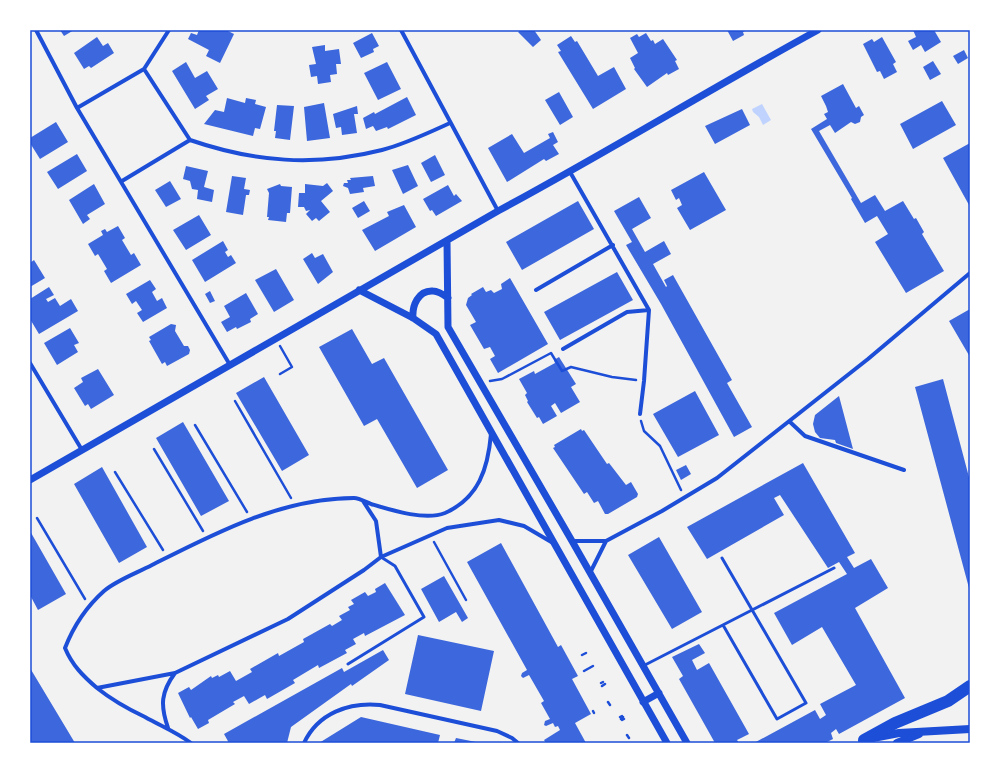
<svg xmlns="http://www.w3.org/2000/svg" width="1000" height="773" font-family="'PT Sans Narrow',sans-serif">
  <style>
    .water { fill: #bfd3fe }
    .building { fill: #3d67dc }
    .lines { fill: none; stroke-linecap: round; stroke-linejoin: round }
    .path { stroke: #1d4ed8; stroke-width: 2.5 }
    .service { stroke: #1d4ed8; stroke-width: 3 }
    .minor { stroke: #1d4ed8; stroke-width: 4 }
    .tertiary { stroke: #1d4ed8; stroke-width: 7 }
    .secondary { stroke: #1d4ed8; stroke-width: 8 }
    .motorway { stroke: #1d4ed8; stroke-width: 12 }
    .neatline { fill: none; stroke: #1d4ed8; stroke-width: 1.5 }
  </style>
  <rect width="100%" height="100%" fill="#f2f2f2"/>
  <path class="water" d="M762,104L771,120L763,125L759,117L753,112L752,109Z"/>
  <path class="building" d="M60,30H74L64,36Z
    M199,30L218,31L226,30L234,34L220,63L206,56L209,50L188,39L191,33L197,35Z
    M521,30H534L541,40L533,47L518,32Z
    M727,30H747L743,32L744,35L733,41Z
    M913,30H934L941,42L925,52L921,45L913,50L908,41L916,37Z
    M372,33L379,46L373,49L374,52L361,58L353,43Z
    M646,33L651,41L653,40L655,44L663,39L677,60L675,61L679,69L668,75L667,73L647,87L634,69L635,68L630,58L638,53L630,38L637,34L639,37Z
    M571,36L575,42L577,41L598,76L614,67L626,89L593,109L558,52L561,51L557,45Z
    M97,37L103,46L108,43L114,53L91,68L89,66L84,69L74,53Z
    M882,37L896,62L893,64L897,72L884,79L880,71L877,72L863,44L872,39L874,42Z
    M325,45V51L339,49L341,64H336L337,74L330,75L331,82L318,84L317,76L311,77L309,65L316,64L312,47Z
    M964,50L968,58L958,64L953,56Z
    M933,61L941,74L930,80L923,67Z
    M186,62L195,78L207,71L218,89L206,96L209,100L195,109L172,71Z
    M387,62L401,89L378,100L364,73Z
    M843,84L856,108L859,106L864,115L861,117L860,122L855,124L851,122L835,133L830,125L819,131L861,203L875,195L885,211L903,201L914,219L916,218L924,232L922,234L944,271L906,293L875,242L888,234L877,216L865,223L851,199L852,198L811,129L827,119L824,114L828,112L826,106L821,96Z
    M559,92L573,117L560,125L545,100Z
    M407,97L416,115L388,129L387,127L376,131L373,126L366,129L363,118L374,112L375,114Z
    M227,98L245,103L246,98L256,100L255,104L266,107L260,129L255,128L253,136L204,124L215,110L224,112Z
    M942,101L956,125L913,149L900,124Z
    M324,103L330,138L307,141L304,107Z
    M277,105L294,106L290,140L275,138L276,131H274Z
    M357,106L358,114H354L357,133L342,135L341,127L336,128L333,114Z
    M742,109L750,125L715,144L705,126Z
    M56,122L68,142L40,159L30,143V138Z
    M553,132L558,142L553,145L559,154L546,161L544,159L507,182L488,148L512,134L524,153L550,138L548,134Z
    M970,143V204L969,205L943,158Z
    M77,154L87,171L58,189L47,172Z
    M435,155L445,175L431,182L421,163Z
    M408,165L418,186L403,194L392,170Z
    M186,166L208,171L204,187L214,190L212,202L197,199L198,190L192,189L190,181L183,179Z
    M704,172L726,210L690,230L677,208L682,205L679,198L676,200L671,190Z
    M232,176L246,178L244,189L250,190L249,195H246L243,215L226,212Z
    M373,176L375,186L363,188L364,192L350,194L348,188L343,186L344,183H348L347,180H351L350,178Z
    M170,181L181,199L166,207L155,190Z
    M327,183L333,191L321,201L330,212L319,221L316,218L312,221L306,214L310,210L306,211L304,207H298L299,193H305V184L323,186Z
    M94,184L105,204L87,215L90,219L83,224L69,200Z
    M280,184L281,186L292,187L290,213H287L286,222L268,220L269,217H267L269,193L267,189Z
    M448,185L454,196L456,194L462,201L436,216L432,210L430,211L423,199Z
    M639,197L651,218L632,229L645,252L664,241L671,254L653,264L666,287L667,286L664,280L673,275L732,380L727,383L752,427L734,437L661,304L626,245L632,242L614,211Z
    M364,201L370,211L358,218L352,208Z
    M578,201L594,229L522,270L506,242Z
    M404,205L416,227L375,251L362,230L389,216L387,212Z
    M199,215L211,235L186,250L173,230Z
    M118,226L125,238L122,240L131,255L134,253L141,265L111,283L104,271L107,269L98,254L95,256L88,244L103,235L101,231L105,229L107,232Z
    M223,241L228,250L225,252L228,257L231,255L236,263L205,282L192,260Z
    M312,253L315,258L323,254L333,272L318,284L303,259Z
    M34,260L45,278L30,287V263Z
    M276,269L294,300L274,312L255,280Z
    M617,272L633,300L560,340L544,312Z
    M510,278L548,344L498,373L490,359L495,356L490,347L484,349L470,325L476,322L466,305L468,298L472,295L471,294L483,287L486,292L491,290L494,293L502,289L501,284Z
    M150,280L156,289L152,292L157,301L162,298L167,308L143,322L137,313L142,310L136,301L132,304L126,294Z
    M49,287L54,295L46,299L48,302L55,298L60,306L71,299L78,311L39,334L30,319V299Z
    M210,291L215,301L210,303L205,294Z
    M246,293L258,314L250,319L251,322L237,329L236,327L227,332L221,322L230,317L224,306Z
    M970,309V357L949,321Z
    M171,324L176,325L175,331L184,346H188L190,350L189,354L167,366L165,362L162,364L149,341L151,340L149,337Z
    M70,328L79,343L74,345L78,352L57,365L44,343Z
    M352,329L372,364L384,358L448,470L417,488L377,419L364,426L319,347Z
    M559,357L576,384L571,387L580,402L561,413L555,403L551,406L557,416L543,424L539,417L537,418L527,402L528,401L525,395L527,393L519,379L534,371L535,374L555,363L554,360Z
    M98,369L114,395L91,409L88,404L85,406L74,388L83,382L81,378Z
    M264,377L309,455L282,471L236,393Z
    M943,379L970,481L969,588L915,387Z
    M695,391L719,435L678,457L653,414Z
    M839,396L853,449L836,443L835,440L820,438L815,432L813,424L815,415Z
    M183,422L229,501L201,516L156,438Z
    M581,429L582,431L584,430L607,464L609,463L626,485L631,482L638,494L637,497L608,514H605L598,501L594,503L587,492L584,494L553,448L555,447L554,445Z
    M803,463L855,553L847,557L854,568L871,559L888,588L855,608L905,698L839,734L836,729L831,733L833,739L825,743H754L815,710L820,719L826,715L820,704L856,685L822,627L792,645L774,613L847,574L839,562L828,568L780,495L774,498L784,515L707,559L687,527Z
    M686,465L691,474L681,480L676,470Z
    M102,467L147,547L119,563L74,484Z
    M30,531L66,594L38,610L30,595Z
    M659,537L702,612L672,629L628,555Z
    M501,543L558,647L561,645L578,676L572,679L591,714L575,723L586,743H546L544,740L560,730L558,726L555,727L553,723L546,726L544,725L545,721L550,719L541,703L544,701L529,675L523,678L521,676L522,673L527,670L467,562Z
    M444,576L468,618L462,622L456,612L439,622L421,589Z
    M385,583L405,615L365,636L364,633L353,639L356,644L345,650L347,653L319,668L318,665L293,680L295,683L267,699L265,695L249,704L244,696L233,702L235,704L208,720L209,723L198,729L191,717L190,718L178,693L189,687L191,690L211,676L212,678L218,675L219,677L230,671L236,681L252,672L250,669L278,653L279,656L304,642L303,639L330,624L332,626L342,620L339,616L350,610L348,607L354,604L351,600L365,592L368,596L376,592L375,589Z
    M418,635L494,651L481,711L405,694Z
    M699,644L705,653L692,660L697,670L709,663L749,734L737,740L739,743H715L679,679L683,676L672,657Z
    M383,650L389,660L352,686L351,684L291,727L287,743H229L224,734L342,668L344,672Z
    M30,668L75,743H30Z
    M361,717L440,735L438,743H319Z
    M456,738L476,742L475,743H454Z"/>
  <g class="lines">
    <path class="path" d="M280,346L292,367L280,374
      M490,381L502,379L551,353L562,371L571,367L612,377L636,380
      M235,401L291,498
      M641,421L644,431L660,446L681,490
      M195,425L247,512
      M154,449L203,531
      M115,472L163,550
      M37,518L85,599
      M434,542L466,600
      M582,655L586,653
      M584,671L593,666
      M601,683L603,682
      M602,686L605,684
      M608,702L610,705
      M593,711L594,713
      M620,717L622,716
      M621,719L623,717
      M622,720L624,719
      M627,735L629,738"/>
    <path class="service" d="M722,558L806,703L777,719L723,625
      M348,664L424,617L395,566L381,557
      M643,666L834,568"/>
    <path class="minor" d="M36,30L77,108L230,365
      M401,30L498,211
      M144,69L169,30
      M77,108L144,69L190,140
      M190,140C254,162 315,167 382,150C405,144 428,133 450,123
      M570,172L649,310L644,381L640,414
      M122,181L190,140
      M536,290L613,245
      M563,349L627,312L649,310
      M30,363L82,450
      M790,422L805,436L904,470
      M491,434C488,468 479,498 445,513C425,521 391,510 371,504C366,502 359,498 354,498C282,498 215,533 152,565C137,573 117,580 104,591C86,607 74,625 65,648C72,665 83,676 97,688L175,673L288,619L364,570L381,557L447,528L499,520L524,526L553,543
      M363,501L376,521L381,557
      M572,541H606L590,573
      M606,541L662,511L717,478L868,359L970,273
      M97,688C112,700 128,709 145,717C161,726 176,732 191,743
      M168,728C160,705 161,692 175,673
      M304,743C318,713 349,702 380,705L497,731L512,738L518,743"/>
    <path class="tertiary" d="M447,241L448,327L572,541L687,743
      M359,290L413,318L436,334L667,743
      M413,318C412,306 418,290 433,291C438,291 444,295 448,298
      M30,480L498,211C606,153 710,89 818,30
      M643,702L659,693"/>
    <path class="secondary" d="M873,738L899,733L970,729
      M897,743L919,734"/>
    <path class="motorway" d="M864,740L895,723L948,701L970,686"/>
  </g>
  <rect width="1000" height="773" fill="none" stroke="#ffffff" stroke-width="62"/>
  <rect x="31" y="31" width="938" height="711" class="neatline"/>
</svg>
